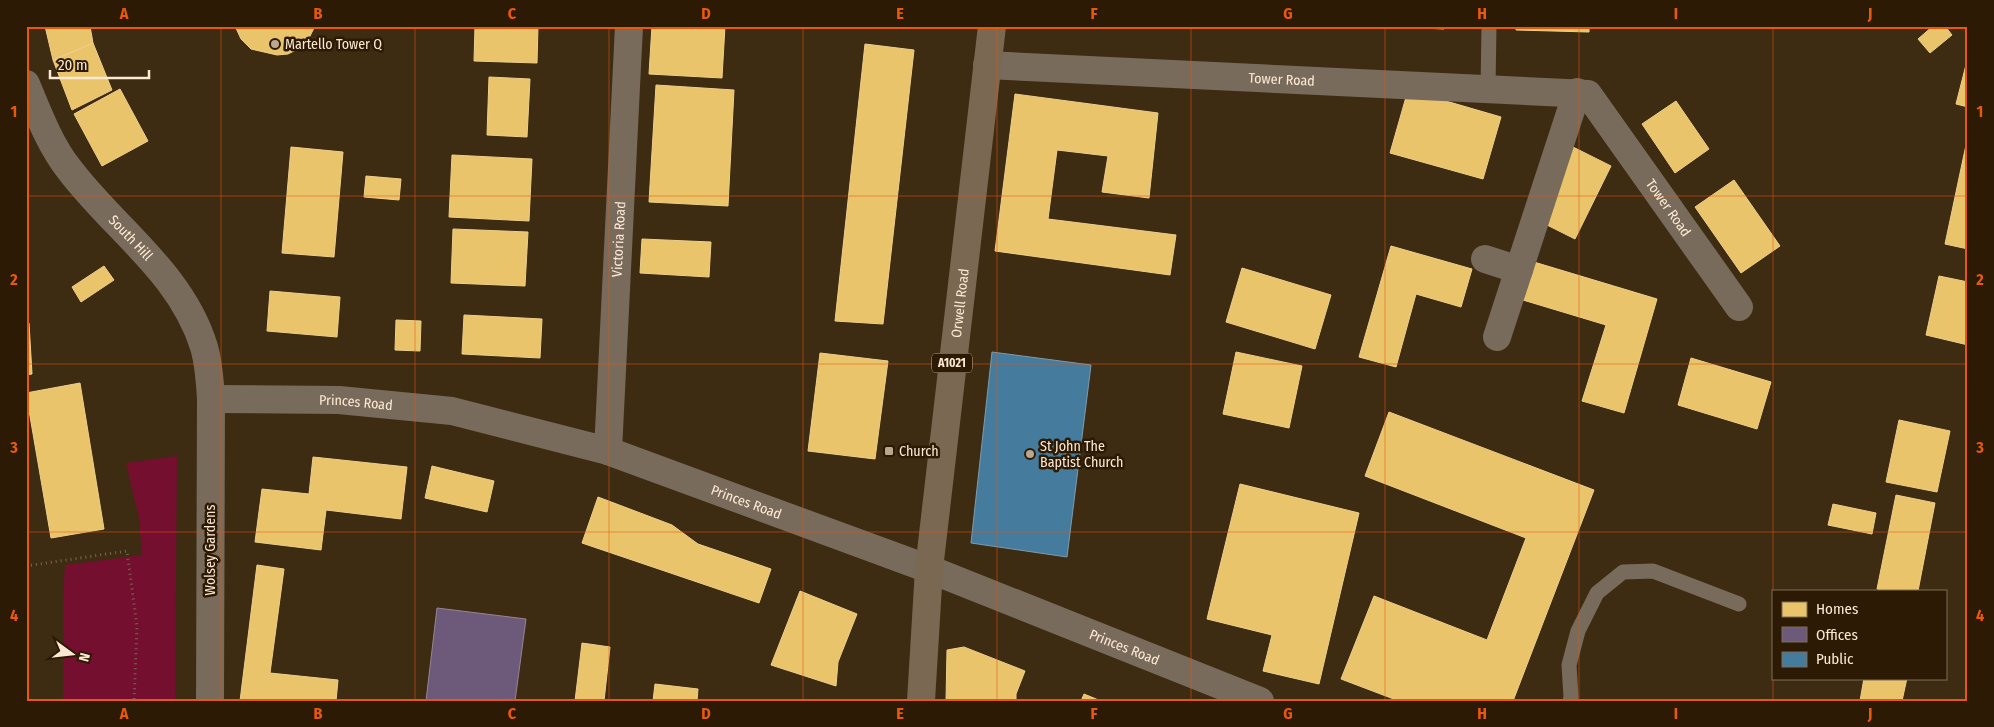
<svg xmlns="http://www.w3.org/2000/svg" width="1994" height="727" font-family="'Fira Sans Condensed',sans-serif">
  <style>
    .green { fill: #750f2f }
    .homes { fill: #e9c46a; stroke: #efcf8a }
    .offices { fill: #6d597a; stroke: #988495 }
    .public { fill: #457b9d; stroke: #7c9cad }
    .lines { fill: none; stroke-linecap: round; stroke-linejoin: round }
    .path { stroke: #756857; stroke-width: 3; stroke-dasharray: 1 4; stroke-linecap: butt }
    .lane { stroke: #786b5b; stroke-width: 15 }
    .street { stroke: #786b5b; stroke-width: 28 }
    .primary { stroke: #7a6852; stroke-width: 28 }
    .grid { fill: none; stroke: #e8590c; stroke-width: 1; stroke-opacity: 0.55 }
    .poi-dot { fill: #baa78f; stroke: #2c1a04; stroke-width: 2 }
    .labels { text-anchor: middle; stroke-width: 5; stroke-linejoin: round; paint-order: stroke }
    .shield { fill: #2c1a04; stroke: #beab95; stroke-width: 1 }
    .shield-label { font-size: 12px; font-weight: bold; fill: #fde9d3 }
    .poi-label { font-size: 14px; fill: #fde9d3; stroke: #2c1a04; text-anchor: start }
    .street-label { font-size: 14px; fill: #fde9d3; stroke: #2c1a04 }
    .neatline { fill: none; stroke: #e8590c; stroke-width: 2 }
    .grid-label { font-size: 16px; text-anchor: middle; font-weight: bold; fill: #e8590c }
  </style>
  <rect width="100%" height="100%" fill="#3e2c12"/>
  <path class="green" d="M177,456L175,701H63V599L65,565L142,555L139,518L126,463Z"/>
  <path class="homes" d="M45,26H90L93,43L53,60Z
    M235,26H315L309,38L300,48L288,54L277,55L251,49L241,39Z
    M475,26H538L537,63L474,61Z
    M652,26H725L722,78L649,74Z
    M1382,26H1444V29Z
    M1516,26H1589V32L1516,30Z
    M1933,26H1945L1952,35L1930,53L1918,39Z
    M93,43L112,90L72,110L53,60Z
    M865,44L914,50L883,324L835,321Z
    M1968,57V107L1956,104Z
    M489,77L530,79L527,137L487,135Z
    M656,85L734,90L728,206L649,202Z
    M120,89L148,141L102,166L74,114Z
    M1408,90L1501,117L1483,179L1390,153Z
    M1015,94L1158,113L1149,198L1102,192L1108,156L1057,150L1048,219L1176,235L1170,275L995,251Z
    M1676,101L1709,149L1675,173L1642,124Z
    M1966,145H1968V249L1945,244Z
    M1571,146L1611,166L1575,239L1535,219Z
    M291,147L343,152L334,257L282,253Z
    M452,155L532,159L529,221L449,217Z
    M366,176L401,179L399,200L364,197Z
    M1734,180L1780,246L1741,273L1695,207Z
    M453,229L528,232L525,286L451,283Z
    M642,239L711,242L709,277L640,273Z
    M1391,246L1472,269L1461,307L1416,294L1396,367L1359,357Z
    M1514,256L1657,299L1624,413L1582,401L1606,325L1503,294Z
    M104,266L114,280L81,302L72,287Z
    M1242,268L1331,295L1315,349L1226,322Z
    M1939,276L1968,282V345L1926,335Z
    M270,291L340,297L337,337L267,331Z
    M464,315L542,319L540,358L462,354Z
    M396,320L421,321L420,351L395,350Z
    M26,323H29L32,374L26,375Z
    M1236,352L1302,366L1289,428L1223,414Z
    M820,353L888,361L875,459L808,451Z
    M1691,358L1771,382L1757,429L1678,405Z
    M80,383L104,529L51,538L26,393Z
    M1389,412L1594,490L1513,701H1399L1341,679L1374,596L1487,640L1526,538L1365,476Z
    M1899,420L1950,431L1937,492L1886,482Z
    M313,457L407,467L401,519L326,510L321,550L255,542L262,489L309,494Z
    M432,466L494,481L487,512L425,498Z
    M1240,484L1359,513L1319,684L1263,671L1272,635L1207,619Z
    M1896,495L1935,503L1918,591H1888L1877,589Z
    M598,497L672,525L698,544L771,569L759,603L582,543Z
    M1833,504L1876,513L1872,534L1828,525Z
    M257,565L284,569L270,673L338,680L336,701H240Z
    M800,591L857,614L838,662L836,686L771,665Z
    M582,643L610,647L604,701H575Z
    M964,647L1025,671L1016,694V701H946L947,650Z
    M1864,678H1907L1902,701H1860Z
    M655,684L698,689L697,701H653Z
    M1084,694L1101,701H1081Z"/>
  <path class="offices" d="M437,608L526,619L515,701H426Z"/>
  <path class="public" d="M992,352L1091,365L1067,557L971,543Z"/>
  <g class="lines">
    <path class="path" d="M26,566L127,551L137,627L134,701"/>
    <path class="lane" d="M1488,88L1489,26
      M1570,701L1571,697L1569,665L1578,631L1597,593L1623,572L1653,571L1739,604"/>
    <g class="street">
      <path id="s1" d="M987,65L1588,94L1739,307"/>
      <path id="s2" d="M26,84C38,113 50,145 69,169C114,229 181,272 204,347C209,364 210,382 211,399L210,701"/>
      <path d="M1485,259L1519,270"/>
      <path d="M1497,337L1577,92"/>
      <path id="s3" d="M211,399L339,400L452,411L608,451L929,569L1260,701"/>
      <path id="s4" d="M608,451L629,26"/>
    </g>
    <path class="primary" id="s5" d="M921,701L929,569L992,26"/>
  </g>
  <path class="grid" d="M221,26V701M415,26V701M609,26V701M803,26V701M997,26V701M1191,26V701M1385,26V701M1579,26V701M1773,26V701M26,196H1968M26,364H1968M26,532H1968"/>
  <g class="poi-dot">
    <circle cx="275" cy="44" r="5"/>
    <rect x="884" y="446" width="10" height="10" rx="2.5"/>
    <circle cx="1030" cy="454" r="5"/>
  </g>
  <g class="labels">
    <rect class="shield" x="932" y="353.5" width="40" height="19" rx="4"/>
    <g class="shield-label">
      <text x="952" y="367">A1021</text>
    </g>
    <g class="poi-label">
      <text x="285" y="49">Martello Tower Q</text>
      <text x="1040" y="451">St John The<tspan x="1040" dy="16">Baptist Church</tspan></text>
      <text x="899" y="456">Church</text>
    </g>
    <g class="street-label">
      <text dy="5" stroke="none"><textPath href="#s1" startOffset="295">Tower Road</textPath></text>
      <text dy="5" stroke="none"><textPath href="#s1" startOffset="741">Tower Road</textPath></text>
      <text dy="5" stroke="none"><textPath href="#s2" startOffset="188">South Hill</textPath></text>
      <text dy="5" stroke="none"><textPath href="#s4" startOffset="212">Victoria Road</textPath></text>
      <text dy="5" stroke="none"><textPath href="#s5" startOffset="400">Orwell Road</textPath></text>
      <text dy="5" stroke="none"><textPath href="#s3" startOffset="145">Princes Road</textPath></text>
      <text dy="5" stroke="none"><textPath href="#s3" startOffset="550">Princes Road</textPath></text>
      <text transform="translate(210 550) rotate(-90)" y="5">Wolsey Gardens</text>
      <text dy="5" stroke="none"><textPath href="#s3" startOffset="955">Princes Road</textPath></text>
    </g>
  </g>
  <rect width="1994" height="727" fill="none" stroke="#2c1a04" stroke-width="55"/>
  <rect x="1772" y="590" width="175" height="90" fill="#2c1a04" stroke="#806d57"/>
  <rect x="1782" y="602" width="25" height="15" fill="#e9c46a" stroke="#806d57"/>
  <text x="1816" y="614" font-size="15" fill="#fde9d3">Homes</text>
  <rect x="1782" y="627" width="25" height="15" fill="#6d597a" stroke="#806d57"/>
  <text x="1816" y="640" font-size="15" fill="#fde9d3">Offices</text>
  <rect x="1782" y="652" width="25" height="15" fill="#457b9d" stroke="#806d57"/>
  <text x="1816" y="664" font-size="15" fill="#fde9d3">Public</text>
  <g transform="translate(72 654) rotate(105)" stroke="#2c1a04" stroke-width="4" paint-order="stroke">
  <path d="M0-4L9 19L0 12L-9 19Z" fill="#fde9d3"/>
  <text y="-8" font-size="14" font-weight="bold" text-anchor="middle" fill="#fde9d3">N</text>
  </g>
  <path d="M50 70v8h99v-8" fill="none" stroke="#fde9d3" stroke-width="2.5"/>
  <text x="58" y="70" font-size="15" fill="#fde9d3" stroke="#2c1a04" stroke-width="4" paint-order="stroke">20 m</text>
  <rect x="28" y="28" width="1938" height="672" class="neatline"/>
  <g class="grid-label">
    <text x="124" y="19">A</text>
    <text x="318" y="19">B</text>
    <text x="512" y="19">C</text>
    <text x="706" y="19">D</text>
    <text x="900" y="19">E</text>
    <text x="1094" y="19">F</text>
    <text x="1288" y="19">G</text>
    <text x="1482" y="19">H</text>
    <text x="1676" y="19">I</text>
    <text x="1870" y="19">J</text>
    <text x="14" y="117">1</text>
    <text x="1980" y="117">1</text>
    <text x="14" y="285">2</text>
    <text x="1980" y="285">2</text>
    <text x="14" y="453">3</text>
    <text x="1980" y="453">3</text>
    <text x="14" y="621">4</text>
    <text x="1980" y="621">4</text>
    <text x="124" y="719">A</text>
    <text x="318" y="719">B</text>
    <text x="512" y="719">C</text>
    <text x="706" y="719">D</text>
    <text x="900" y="719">E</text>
    <text x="1094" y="719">F</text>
    <text x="1288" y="719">G</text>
    <text x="1482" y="719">H</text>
    <text x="1676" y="719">I</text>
    <text x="1870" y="719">J</text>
  </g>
</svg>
